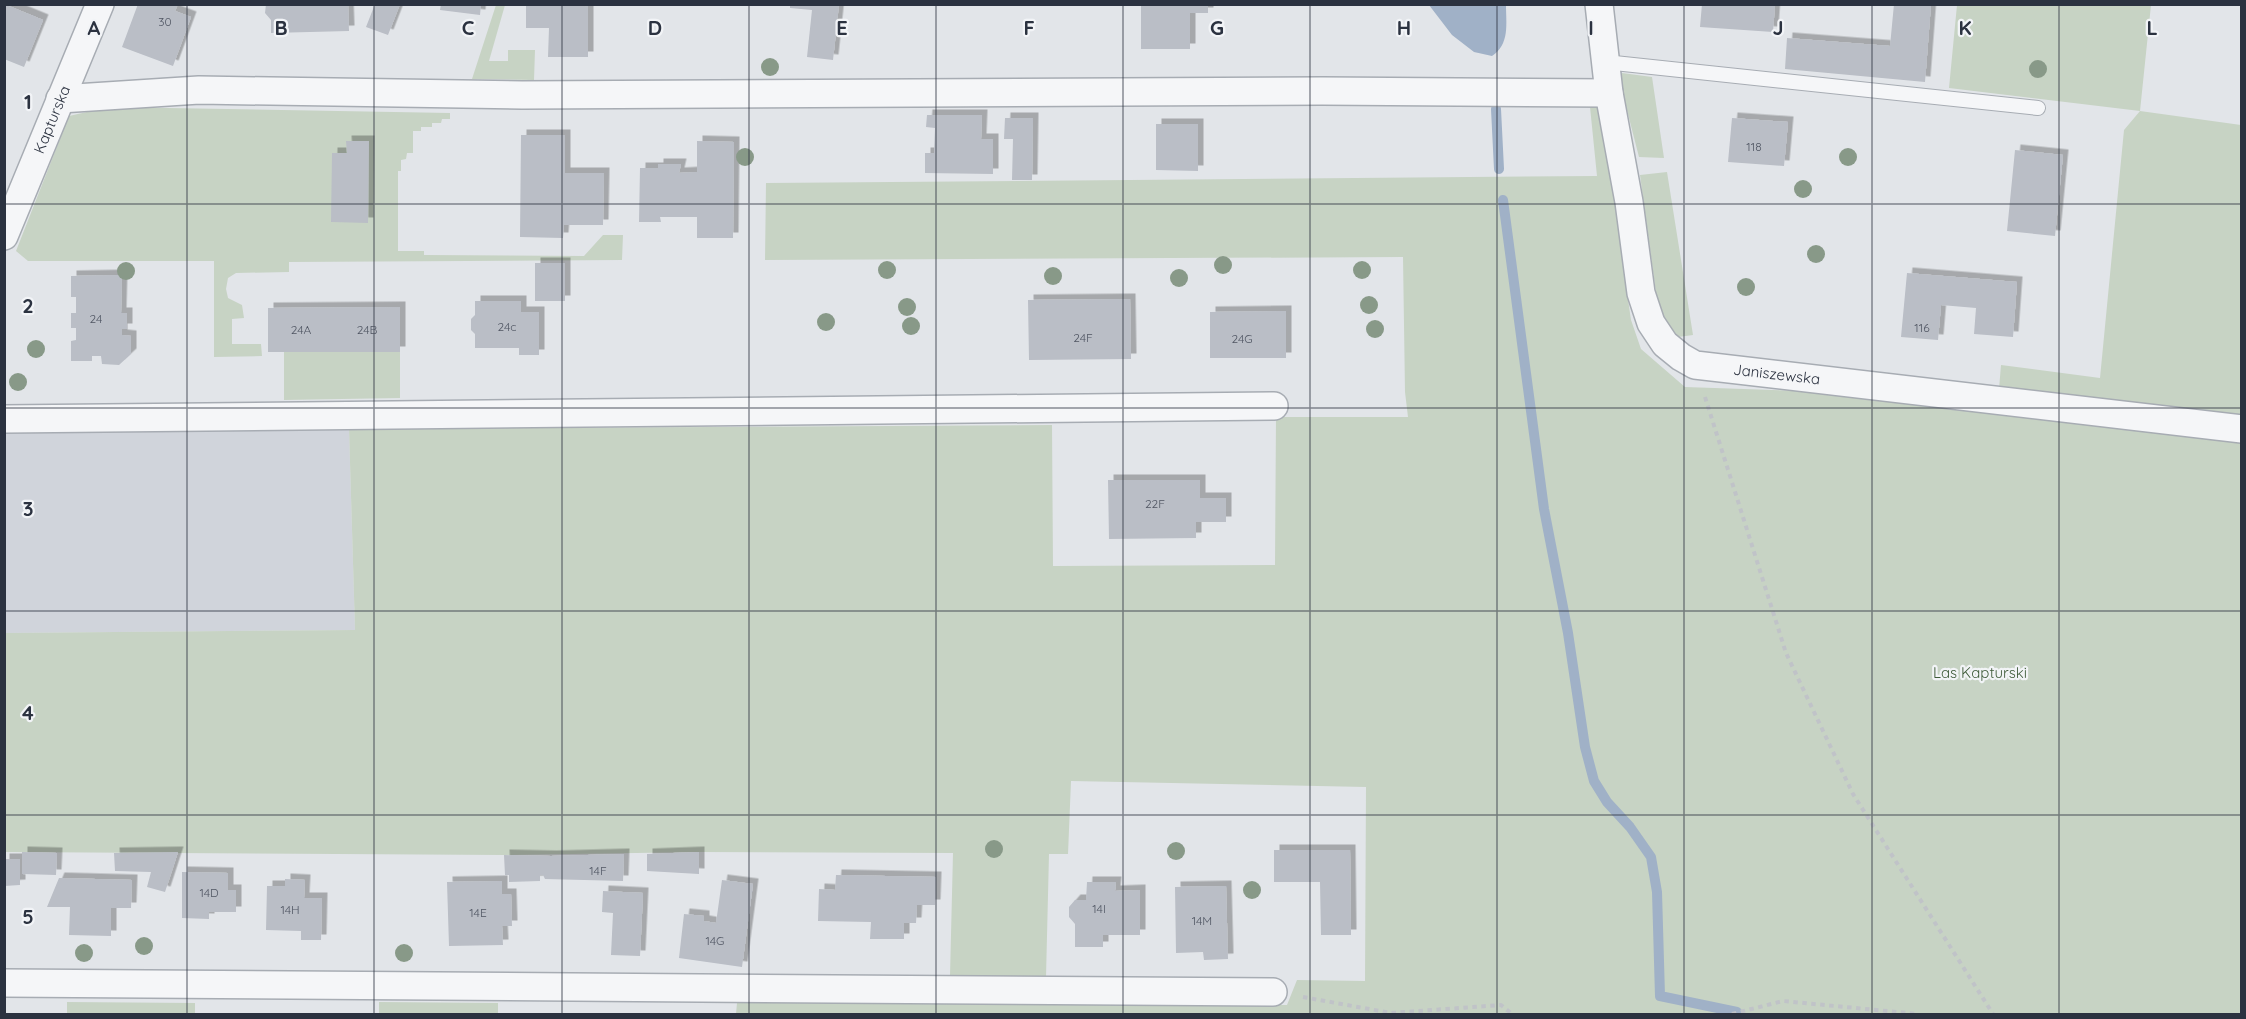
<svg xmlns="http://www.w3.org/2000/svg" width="2246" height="1019" font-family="Quicksand,sans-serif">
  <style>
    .built { fill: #d0d4db }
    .green { fill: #c7d3c4 }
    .water { fill: #a0b1c7 }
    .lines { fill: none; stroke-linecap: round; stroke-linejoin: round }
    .stream { stroke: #a0b1c7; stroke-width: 10 }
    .building { fill: #babec6; filter: url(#shadow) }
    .service-casing { stroke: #a7acb3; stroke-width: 16 }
    .minor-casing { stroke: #a7acb3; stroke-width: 30 }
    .path { stroke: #c0c3c8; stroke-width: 4; stroke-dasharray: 4.5 4.5; stroke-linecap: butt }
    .service { stroke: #f5f6f8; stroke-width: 14 }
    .minor { stroke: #f5f6f8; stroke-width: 27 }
    .tree { fill: #898 }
    .grid { fill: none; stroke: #2b3240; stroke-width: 1.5; stroke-opacity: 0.55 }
    .labels { text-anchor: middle; stroke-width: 4.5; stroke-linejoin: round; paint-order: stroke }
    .number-label { font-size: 12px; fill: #4f5562 }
    .street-label { font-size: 15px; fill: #2b3240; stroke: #f2f4f7 }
    .park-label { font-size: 15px; fill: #3e5b39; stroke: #f2f4f7 }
    .grid-label { font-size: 20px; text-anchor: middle; font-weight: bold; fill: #2b3240; stroke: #f2f4f7; stroke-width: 4.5; stroke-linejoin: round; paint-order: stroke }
  </style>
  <defs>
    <filter id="shadow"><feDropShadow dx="5.5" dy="-5.5" stdDeviation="0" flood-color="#0004"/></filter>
  </defs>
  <rect width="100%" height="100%" fill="#e2e5e9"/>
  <path class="built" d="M349,429L355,630L5,633L4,432Z"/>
  <path class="green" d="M496,5H505L489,61H508V50H535L534,80L472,79Z
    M1957,5H2151L2140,111L2241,125V418L1999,389L2001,365L2100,378L2124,130L2140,111L1949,88Z
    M1622,73L1652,77L1664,158L1639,157L1619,79Z
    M1588,103L1598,105L1615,157L1625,279L1631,320L1641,349L1685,387L1804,391L2241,438V1014H736L737,1003L1287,1005L1297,980L1365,981L1366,787L1071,781L1068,854H1049L1046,977L950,976L953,853L699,852L504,855L5,852L4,633L355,630L349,429L1052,425L1053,566L1275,565L1276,417H1408L1405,392L1403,257L765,260L766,183L1597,176L1590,107Z
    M109,107L450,113V119H442L441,123H432V127H421V131H413V153H407L406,159L401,160V171H398V251H424V255L584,256L603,235H623L622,260L289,262V272L236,273L228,278L226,289L228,298L242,305L244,318L232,319V344H261L262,356L214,357V261H28L16,251L69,116Z
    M1667,172L1693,335L1678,337L1668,325L1658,308L1640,175Z
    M284,352H400V398L284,400Z
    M67,1002L195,1003V1014H67Z
    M379,1002L498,1003V1014H379Z"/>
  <path class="water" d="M1429,5H1506C1506,24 1510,44 1492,56L1474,52L1452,35Z"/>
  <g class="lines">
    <path class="stream" d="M1496,109L1499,169
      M1503,200L1544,509L1568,633L1585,747L1594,781L1607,802L1630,827L1651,857L1657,892L1660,996L1737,1012L1738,1014"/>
  </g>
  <path class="building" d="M4,4L43,20L24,67L4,59Z
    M138,4H178L175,11L191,17L173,66L122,47Z
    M266,4H348L349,31L271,33V20L265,13Z
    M375,4H400L388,35L366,27Z
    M441,4H481L480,15L440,10Z
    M526,4H584V7L588,6V57H548L549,28H526Z
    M790,4H839L833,60L807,57L812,10L790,8Z
    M1141,4H1208V13H1190V49H1141Z
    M1702,4H1775L1773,32L1700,27Z
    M1894,4H1931L1925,82L1785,69L1787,38L1890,46Z
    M927,115H982L981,139H993V174L925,173V153H934L935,128L926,127Z
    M1005,118H1033L1032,180H1012L1013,139H1004Z
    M1732,118L1788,122L1784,166L1728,162Z
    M1156,124H1198V171L1156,170Z
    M521,135H565V173H604L603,225H564L563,238L520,237Z
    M346,141H369L368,223L331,222L332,153H347Z
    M697,141L734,142L733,238H697V217H660L661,222H639L640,168H658V164H681L679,173L697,172Z
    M2015,150L2063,155L2055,236L2007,231Z
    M535,263H565V301H535Z
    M1907,273L2017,282L2013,337L1974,334L1976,308L1941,305L1938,340L1901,337Z
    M122,275L121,313H127V329H122V335L131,336V354L119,365L102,364L101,356H92V361H71V341L76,340V328H71V313H76V297H71V276Z
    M1130,299L1131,359L1029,360L1028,300Z
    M475,301H521V312H539V355H519V348H475V334L471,330V319L475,315Z
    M400,307V352H268V308Z
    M1286,311V358H1210V312Z
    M1108,480H1200V498H1226V522H1196V538L1109,539Z
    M1274,850H1350L1351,935H1321L1320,882H1274Z
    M22,852L57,853L56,875L22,874Z
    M178,852L165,892L147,887L151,872L115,871L114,853Z
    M699,852V874L647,871V854Z
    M624,854L623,881L545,879L543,875H540V881L509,882V875H505L504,855L551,856Z
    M4,859H20V885L4,886Z
    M182,872L228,873V890H236V912H209V919L182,918Z
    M836,875L936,877L935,905H917L916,923H904V939H870L871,922L818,921L819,889L835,890Z
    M59,878L132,880L131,908H111V936L69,935L70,907H47Z
    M285,879L305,880L304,898H322L321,940H301V931L266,930L267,886H285Z
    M722,880L753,884L742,967L679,958L684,914L704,916V921L716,923Z
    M502,881V894H511L512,926H502L503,945L449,946L447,882Z
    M1087,882H1116L1115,891L1140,890V935H1103V947H1075V924L1069,917V907L1075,900H1086Z
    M1226,886L1228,959L1204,960L1203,952L1176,953L1175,887Z
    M603,891L643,893L640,956L611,955L613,913L602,912Z"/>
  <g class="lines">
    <g class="service-casing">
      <path id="service" d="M1605,62L2038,108"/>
    </g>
    <g class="minor-casing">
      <g id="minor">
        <path id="s1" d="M1599,4L1609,93L1629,202L1641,293L1651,323L1665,344L1681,357L1695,365L2242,429"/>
        <path d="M60,99L199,90L522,95L1322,91L1609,93"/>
        <path id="s2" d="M4,236L100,4"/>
        <path d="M4,419L1274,406"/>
        <path d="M4,983L1273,992"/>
      </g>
    </g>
    <path class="path" d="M1705,397L1786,653L1853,794L1993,1014
      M1303,997L1391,1013L1501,1005L1512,1014
      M1732,1014L1783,1001L1918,1014"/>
    <use href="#service" class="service"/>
    <use href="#minor" class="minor"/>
  </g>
  <g class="tree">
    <circle cx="770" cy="67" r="9"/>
    <circle cx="2038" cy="69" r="9"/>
    <circle cx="745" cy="157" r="9"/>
    <circle cx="1848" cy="157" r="9"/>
    <circle cx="1803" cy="189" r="9"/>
    <circle cx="1816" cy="254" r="9"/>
    <circle cx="1223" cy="265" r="9"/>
    <circle cx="887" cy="270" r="9"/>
    <circle cx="1362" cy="270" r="9"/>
    <circle cx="126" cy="271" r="9"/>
    <circle cx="1053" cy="276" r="9"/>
    <circle cx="1179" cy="278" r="9"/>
    <circle cx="1746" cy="287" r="9"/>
    <circle cx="1369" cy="305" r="9"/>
    <circle cx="907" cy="307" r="9"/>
    <circle cx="826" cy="322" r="9"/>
    <circle cx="911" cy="326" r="9"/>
    <circle cx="1375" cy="329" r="9"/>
    <circle cx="36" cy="349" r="9"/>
    <circle cx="18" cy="382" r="9"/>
    <circle cx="994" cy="849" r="9"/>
    <circle cx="1176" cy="851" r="9"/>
    <circle cx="1252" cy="890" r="9"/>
    <circle cx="144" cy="946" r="9"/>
    <circle cx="84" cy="953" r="9"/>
    <circle cx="404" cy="953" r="9"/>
  </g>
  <path class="grid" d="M187,4V1014M374,4V1014M562,4V1014M749,4V1014M936,4V1014M1123,4V1014M1310,4V1014M1497,4V1014M1684,4V1014M1872,4V1014M2059,4V1014M4,204H2242M4,408H2242M4,611H2242M4,815H2242"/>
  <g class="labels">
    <g class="number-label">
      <text x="165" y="26">30</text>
      <text x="1754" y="151">118</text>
      <text x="96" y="323">24</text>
      <text x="507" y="331">24c</text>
      <text x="1922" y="332">116</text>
      <text x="301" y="334">24A</text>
      <text x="367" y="334">24B</text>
      <text x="1083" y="342">24F</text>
      <text x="1242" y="343">24G</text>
      <text x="1155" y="508">22F</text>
      <text x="598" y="875">14F</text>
      <text x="209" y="897">14D</text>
      <text x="1099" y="913">14l</text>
      <text x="290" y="914">14H</text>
      <text x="478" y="917">14E</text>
      <text x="1202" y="925">14M</text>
      <text x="715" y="945">14G</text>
    </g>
    <g class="street-label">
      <text dy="5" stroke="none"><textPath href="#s2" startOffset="126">Kapturska</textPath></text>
      <text dy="5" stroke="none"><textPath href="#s1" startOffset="468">Janiszewska</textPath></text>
    </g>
    <g class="park-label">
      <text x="1980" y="678">Las Kapturski</text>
    </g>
  </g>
  <g class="grid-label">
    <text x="94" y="35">A</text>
    <text x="281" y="35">B</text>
    <text x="468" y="35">C</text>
    <text x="655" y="35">D</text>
    <text x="842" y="35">E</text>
    <text x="1029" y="35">F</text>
    <text x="1217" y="35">G</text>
    <text x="1404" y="35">H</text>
    <text x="1591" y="35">I</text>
    <text x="1778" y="35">J</text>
    <text x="1965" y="35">K</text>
    <text x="2152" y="35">L</text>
    <text x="28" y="109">1</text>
    <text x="28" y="313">2</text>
    <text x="28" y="516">3</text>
    <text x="28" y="720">4</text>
    <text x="28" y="924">5</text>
  </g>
  <rect width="2246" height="1019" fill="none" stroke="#2b3240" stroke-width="12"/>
</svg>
